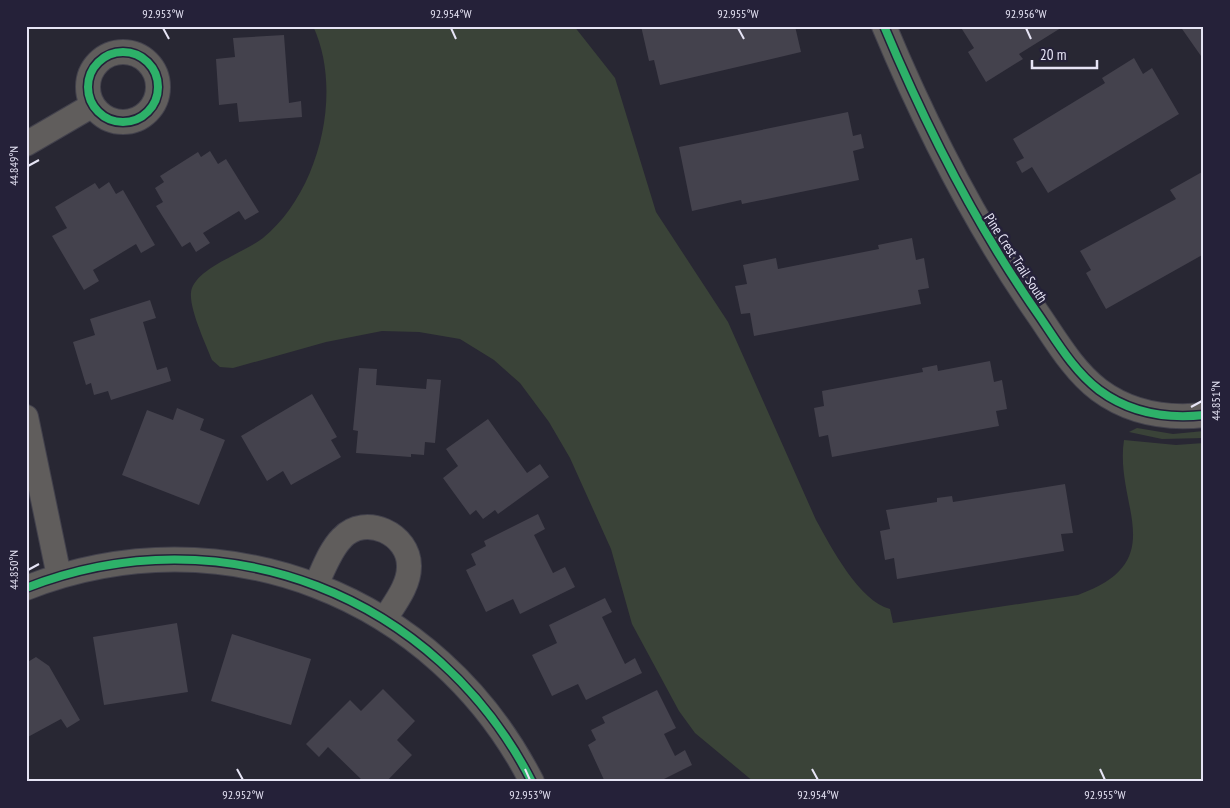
<svg xmlns="http://www.w3.org/2000/svg" width="1230" height="808" font-family="'PT Sans Narrow',sans-serif">
  <style>
    .green { fill: #3a4338 }
    .building { fill: #44424d }
    .lines { fill: none; stroke-linecap: round; stroke-linejoin: round }
    .minor-casing { stroke: #43424d; stroke-width: 26 }
    .minor { stroke: #605d5c; stroke-width: 24 }
    .cycleway-casing { stroke: #252139; stroke-width: 11 }
    .cycleway { stroke: #2db169; stroke-width: 8 }
    .ticks { fill: none; stroke: #e6e4f5; stroke-width: 2 }
    .labels { text-anchor: middle; stroke-width: 5; stroke-linejoin: round; paint-order: stroke }
    .street-label { font-size: 14px; fill: #e6e4f5; stroke: #252139 }
    .neatline { fill: none; stroke: #e6e4f5; stroke-width: 2 }
    .ticks-label { font-size: 12px; text-anchor: middle; fill: #e6e4f5 }
  </style>
  <rect width="100%" height="100%" fill="#282733"/>
  <path class="green" d="M313,26H574L615,78L656,212L728,322L816,520C831,547 859,601 890,609L893,623L1078,595C1173,561 1114,505 1124,440L1176,445L1204,443V782H754L695,733L679,711L632,624L611,549L570,458L549,422L520,383L494,360L460,339L419,332L382,331L326,342L233,368L220,367L212,360C206,344 186,303 192,288C201,266 244,253 263,238C319,193 344,92 313,26Z
    M1137,428L1173,434L1204,431V438L1162,439L1129,432Z"/>
  <path class="building" d="M641,26H795L801,52L660,85L654,60L649,61Z
    M960,26H1064L1019,54L1023,59L986,82L968,52L974,48Z
    M1180,26H1204V55L1201,56Z
    M284,35L289,103L301,101L302,117L239,122L237,103L219,105L216,59L235,57L233,38Z
    M1134,58L1143,74L1152,68L1179,114L1048,193L1032,167L1022,173L1016,162L1024,158L1013,139L1105,83L1102,78Z
    M848,112L853,136L861,134L864,148L853,151L859,180L742,204L741,200L692,211L679,147Z
    M210,151L218,164L226,159L259,212L245,220L239,211L203,233L210,243L196,252L190,242L182,247L156,206L163,202L155,188L164,182L160,176L198,152L201,157Z
    M1202,172L1204,254L1106,309L1086,273L1091,270L1080,251L1176,199L1170,190Z
    M109,182L116,194L123,190L155,245L141,253L136,244L93,270L99,281L84,290L52,236L67,228L55,207L95,183L99,189Z
    M912,238L916,260L924,258L929,288L918,290L921,304L754,336L750,313L741,314L735,286L747,284L743,265L776,258L778,269L879,249L878,245Z
    M150,300L156,318L143,322L157,370L167,367L171,381L111,400L108,391L94,395L91,383L86,385L73,342L95,335L90,319Z
    M990,361L994,382L1002,380L1007,409L996,411L999,426L832,457L828,435L819,437L814,408L824,406L822,391L923,372L922,368L937,365L938,371Z
    M359,368L377,369L376,385L426,389L427,379L441,380L435,443L425,442L424,455L411,454V457L356,453L358,431L353,430Z
    M312,394L337,437L331,440L341,457L291,485L283,471L267,481L241,436Z
    M177,408L204,419L200,430L225,440L199,505L122,475L147,410L173,420Z
    M488,419L527,473L540,464L549,477L498,514L495,510L483,519L476,510L470,515L443,478L458,466L446,449Z
    M1065,484L1073,533L1061,534L1064,551L897,579L894,558L885,560L880,531L890,529L886,510L937,502V498L952,496L953,502Z
    M538,514L545,529L534,535L553,573L565,567L575,587L520,614L513,599L486,612L466,570L476,565L471,554L486,546L484,541Z
    M605,598L612,612L602,617L625,664L635,658L642,673L586,700L578,684L552,696L532,655L557,643L549,625Z
    M177,623L188,692L104,705L93,637Z
    M232,634L311,659L291,725L211,701Z
    M36,657L49,666L80,720L67,728L61,719L26,738V663Z
    M383,689L415,721L397,740L412,755L386,782H364L328,747L319,757L306,744L350,700L361,711Z
    M657,690L676,728L664,734L675,756L685,750L692,765L658,782H605L588,745L596,740L591,730L605,723L602,717Z"/>
  <g class="lines">
    <g class="minor-casing">
      <path id="minor" d="M884,26C927,129 976,226 1040,317C1057,342 1074,371 1099,390C1130,413 1167,419 1204,415
        M88 87a35 35 0 1 1 70 0a35 35 0 1 1-70 0Z
        M26,144L93,105
        M26,417L59,576
        M316,585C323,570 330,550 342,538C365,513 410,534 409,567C409,586 394,604 385,619
        M26,588C222,511 437,595 532,782"/>
    </g>
    <use href="#minor" class="minor"/>
    <g class="cycleway-casing">
      <path id="cycleway" d="M884,26C927,129 976,226 1040,317C1057,342 1074,371 1099,390C1130,413 1167,419 1204,415
        M88 87a35 35 0 1 1 70 0a35 35 0 1 1-70 0Z
        M26,588C222,511 437,595 532,782"/>
    </g>
    <use href="#cycleway" class="cycleway"/>
  </g>
  <path class="ticks" d="M163,28L169,39M451,28L456,39M738,28L744,39M1026,28L1031,39M28,166L39,160M1191,407L1202,401M28,570L39,564M237,769L243,780M525,769L530,780M812,769L818,780M1100,769L1105,780"/>
  <g class="labels">
    <g class="street-label">
      <text transform="translate(1016 258) rotate(57)" y="5">Pine Crest Trail South</text>
    </g>
  </g>
  <rect width="1230" height="808" fill="none" stroke="#252139" stroke-width="55"/>
  <path d="M1032 60v8h65v-8" fill="none" stroke="#e6e4f5" stroke-width="2.5"/>
  <text x="1040" y="60" font-size="15" fill="#e6e4f5" stroke="#252139" stroke-width="4" paint-order="stroke">20 m</text>
  <rect x="28" y="28" width="1174" height="752" class="neatline"/>
  <g class="ticks-label">
    <text x="163" y="18">92.953°W</text>
    <text x="451" y="18">92.954°W</text>
    <text x="738" y="18">92.955°W</text>
    <text x="1026" y="18">92.956°W</text>
    <text transform="translate(14 166) rotate(-90)" y="4">44.849°N</text>
    <text transform="translate(1216 401) rotate(-90)" y="4">44.851°N</text>
    <text transform="translate(14 570) rotate(-90)" y="4">44.850°N</text>
    <text x="243" y="799">92.952°W</text>
    <text x="530" y="799">92.953°W</text>
    <text x="818" y="799">92.954°W</text>
    <text x="1105" y="799">92.955°W</text>
  </g>
</svg>
